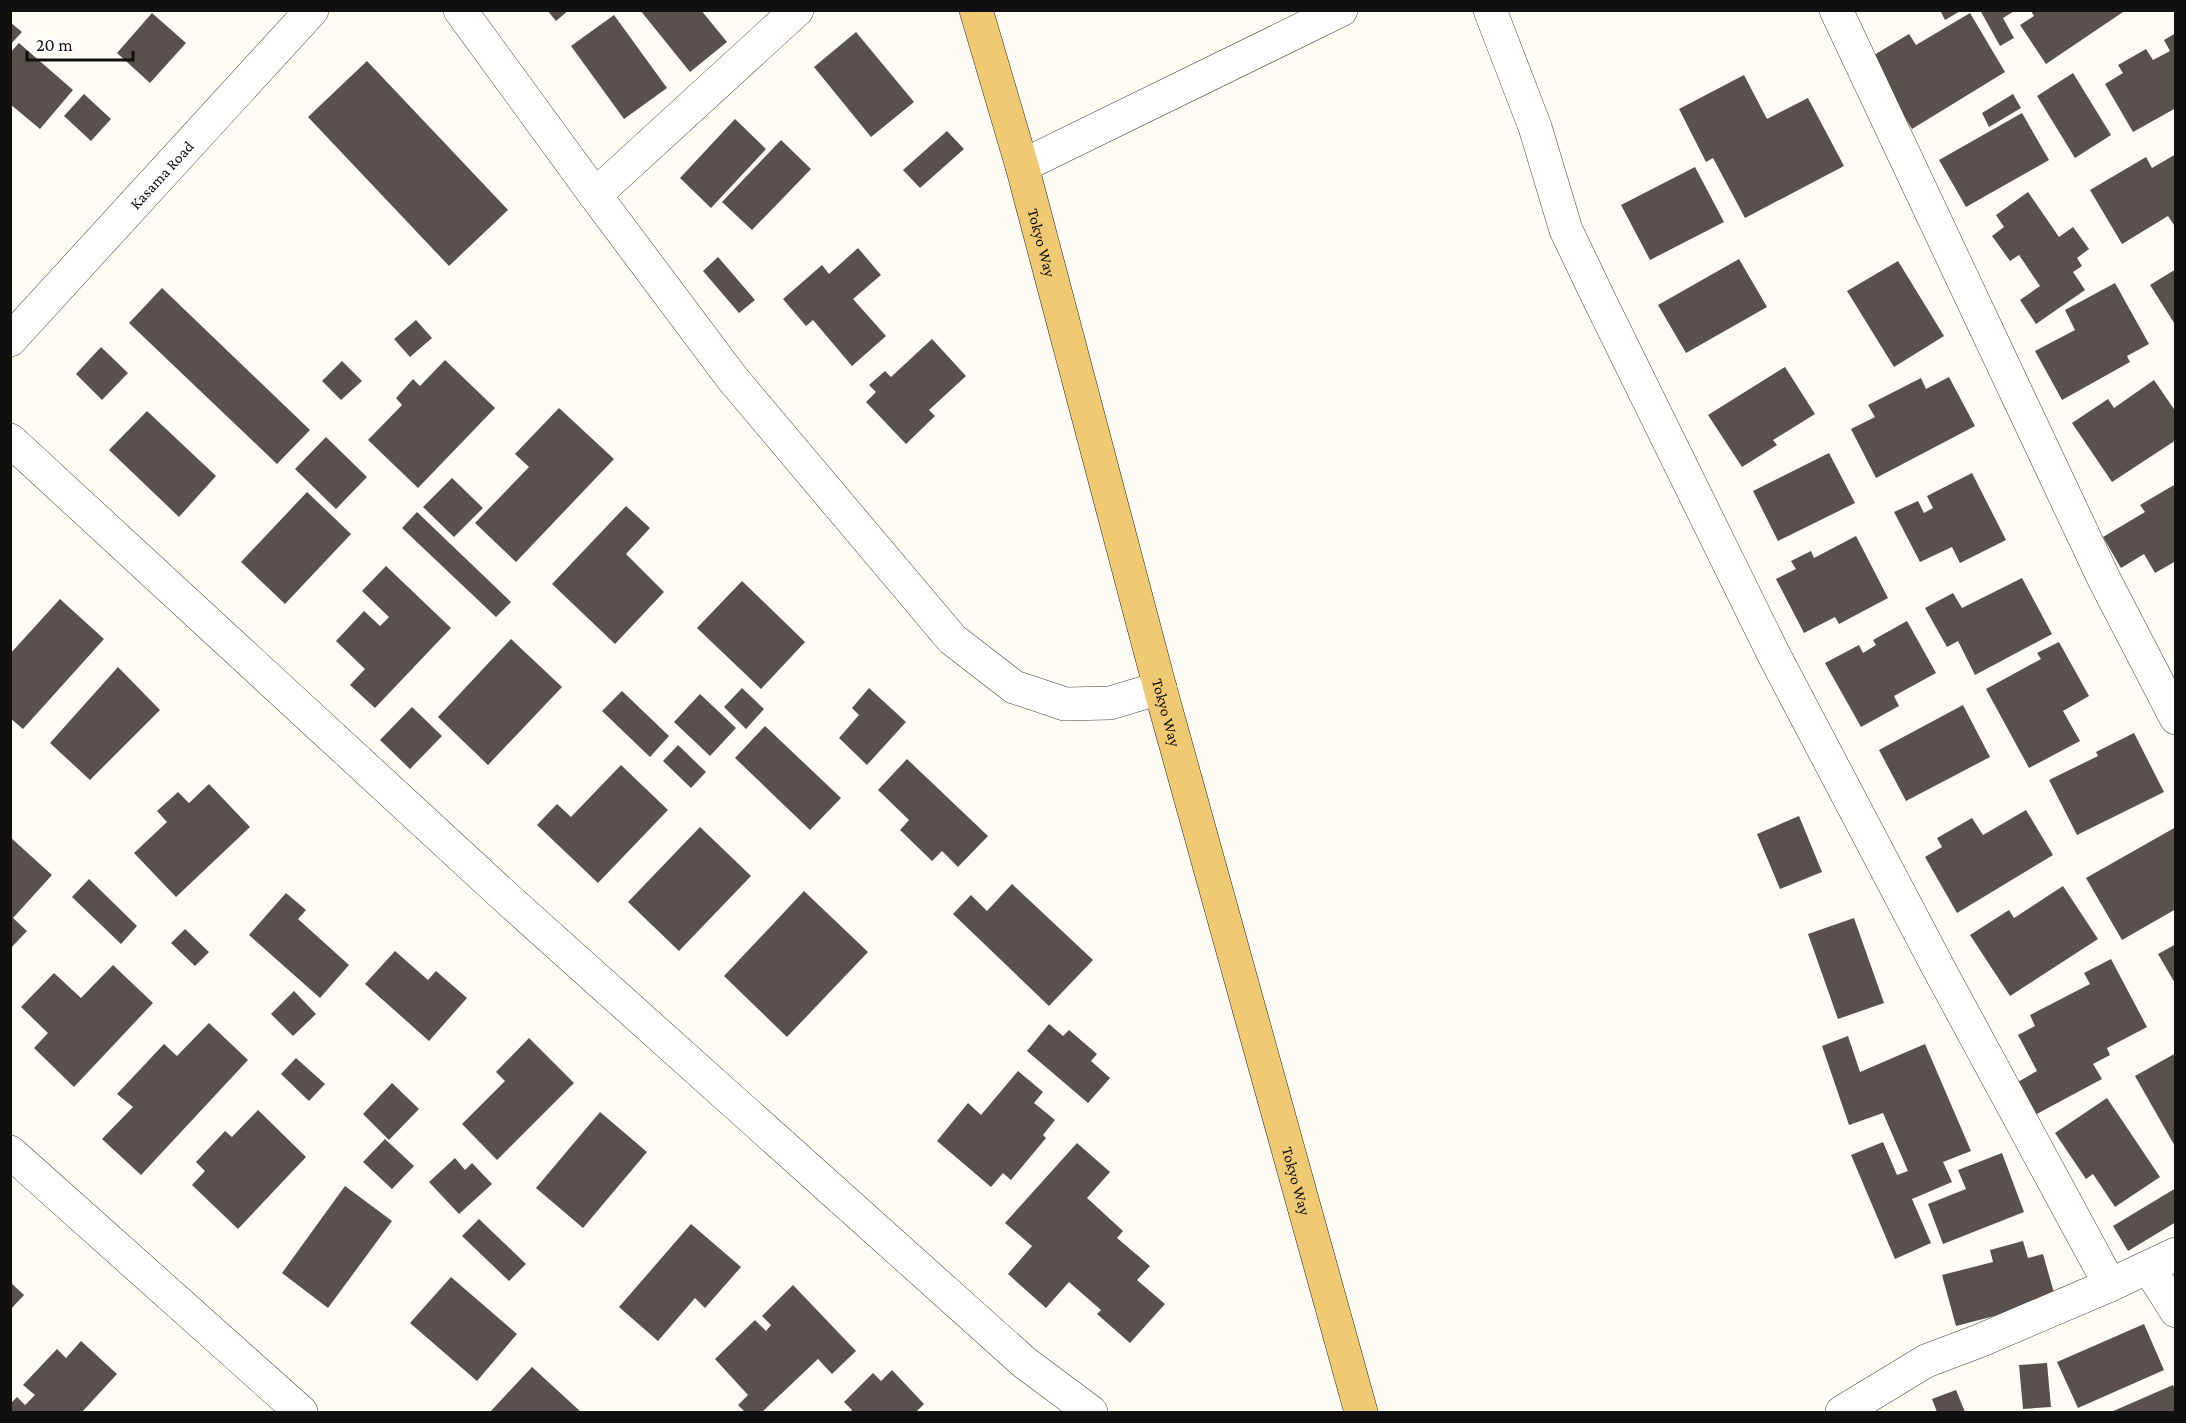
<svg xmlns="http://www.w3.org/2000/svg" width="2186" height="1423" font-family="'Crimson Pro',serif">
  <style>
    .building { fill: #59514d }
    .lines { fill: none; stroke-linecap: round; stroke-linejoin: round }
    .minor-casing { stroke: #434343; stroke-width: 34 }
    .major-casing { stroke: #212121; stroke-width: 34 }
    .minor { stroke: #fff; stroke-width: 33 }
    .major { stroke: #f0c973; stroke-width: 33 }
    .labels { text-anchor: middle; stroke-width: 6; stroke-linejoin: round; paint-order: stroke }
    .street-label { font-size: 16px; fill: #101010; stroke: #fff }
  </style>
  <rect width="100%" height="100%" fill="#fefcf5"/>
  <path class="building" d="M547,10H569L556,21Z
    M640,10H701L727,42L690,72Z
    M1940,10H1962L1945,20Z
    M1980,10H2016L2003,18L2014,38L2000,46Z
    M2032,10H2126L2046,64L2020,25L2034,16L2031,11Z
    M152,13L186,43L150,83L117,53Z
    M1970,13L2005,72L1912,129L1869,58L1909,34L1916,45Z
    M614,15L667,88L624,119L571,46Z
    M10,22L22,32L10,45Z
    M856,32L914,102L871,137L814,67Z
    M2176,33V108L2133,132L2105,84L2123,73L2118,65L2146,49L2153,60L2170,51L2164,40Z
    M19,43L73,90L40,129L10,104V53Z
    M367,61L508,210L449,266L308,117Z
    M2073,73L2111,135L2075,158L2037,96Z
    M1744,75L1767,119L1808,98L1844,166L1745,218L1713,158L1706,162L1679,109Z
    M84,94L111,119L91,141L64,116Z
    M2013,94L2021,108L1989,127L1982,113Z
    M2022,113L2049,160L1966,207L1939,160Z
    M735,119L766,149L711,208L680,178Z
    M947,131L964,149L920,188L903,170Z
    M781,140L811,169L752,230L722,202Z
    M2176,154V228L2168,216L2122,244L2090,190L2146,157L2152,168Z
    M1695,167L1724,222L1650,260L1621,205Z
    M2028,192L2059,237L2073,227L2089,249L2077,258L2082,266L2073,272L2085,290L2036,324L2020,300L2040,286L2019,255L2010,261L1992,236L2004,227L1996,215Z
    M858,248L881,275L853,299L886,336L852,366L813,320L806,326L783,299L822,265L829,274Z
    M718,257L755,300L739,313L703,271Z
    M1739,259L1767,307L1686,353L1658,305Z
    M1898,261L1944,336L1894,367L1847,291Z
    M2176,269V326L2150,285Z
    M2115,283L2149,344L2127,356L2130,362L2062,400L2035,351L2075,330L2065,310Z
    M162,288L310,430L277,464L129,323Z
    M416,320L432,338L410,357L394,339Z
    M932,339L966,376L929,410L935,416L906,444L866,402L876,392L869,385L885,371L891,377Z
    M101,347L128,373L102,400L76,374Z
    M445,360L495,408L418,488L368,440L402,405L396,398L413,379L420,386Z
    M342,361L362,381L341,400L322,381Z
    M1785,367L1815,414L1773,440L1777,445L1742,467L1708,415Z
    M1949,377L1975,426L1876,478L1851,429L1875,417L1868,405L1921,378L1926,389Z
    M2154,380L2176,412V440L2112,482L2072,423L2108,399L2114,408Z
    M559,408L614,459L516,562L475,523L529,467L515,454Z
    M147,411L216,476L179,517L109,450Z
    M326,437L367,477L336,509L295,469Z
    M1829,453L1855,503L1778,541L1753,491Z
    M1972,473L2006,540L1960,563L1952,547L1920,562L1894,512L1918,501L1924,513L1933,508L1927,496Z
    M452,478L483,508L454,537L423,507Z
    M2174,485L2176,488V561L2155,573L2144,554L2121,568L2103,537L2145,512L2140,505Z
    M307,492L351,534L285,604L241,562Z
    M626,506L650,528L626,554L664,592L615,644L552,584Z
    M417,512L511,602L496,617L402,528Z
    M1856,536L1888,598L1839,624L1835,617L1804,633L1776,579L1796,569L1791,561L1811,551L1814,558Z
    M386,566L451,628L375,708L350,685L365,669L336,641L364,611L380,626L389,617L362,591Z
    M2022,578L2052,634L1975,675L1958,641L1947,647L1925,608L1953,593L1962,608Z
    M742,581L805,642L761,689L697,628Z
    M60,599L104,639L23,729L10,718V654Z
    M1907,621L1936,673L1894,696L1899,706L1861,727L1825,663L1859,645L1863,653L1876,645L1873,640Z
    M511,639L562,687L488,765L438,717Z
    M2059,642L2089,696L2063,711L2080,741L2029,768L1986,689L2041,659L2037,653Z
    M118,667L160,710L90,780L50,743Z
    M742,688L764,709L746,729L724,707Z
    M869,688L906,722L867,765L839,738L859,715L852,708Z
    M622,691L669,736L650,757L602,711Z
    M700,694L736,728L710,756L674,722Z
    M1963,705L1990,757L1906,801L1879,750Z
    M412,707L442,736L410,769L380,740Z
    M765,726L841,798L810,830L735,758Z
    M2134,733L2164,792L2077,835L2049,780L2098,756L2096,752Z
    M678,745L706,772L691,788L663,761Z
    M907,759L988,836L958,867L942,851L932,861L900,830L909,820L878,790Z
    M621,765L668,810L598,883L537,825L557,804L571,817Z
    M209,784L250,827L176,897L134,853L167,822L157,811L178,792L189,803Z
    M2026,810L2053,855L1957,913L1925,857L1942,847L1937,838L1972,818L1983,835Z
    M1799,816L1822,872L1780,889L1757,834Z
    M700,827L751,876L679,951L628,902Z
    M2176,827V909L2122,940L2086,878Z
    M10,837L52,875L13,918L27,931L10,949Z
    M89,879L137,926L121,944L72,897Z
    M1012,884L1093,960L1049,1006L953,914L971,895L987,911Z
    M2063,886L2098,939L2010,996L1970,935L2009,910L2014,918Z
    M804,891L868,952L787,1037L724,976Z
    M286,893L306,910L298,919L349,965L320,998L249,935Z
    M1854,918L1884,1003L1838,1019L1808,934Z
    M185,929L209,952L195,966L171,943Z
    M2176,944V985L2158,954Z
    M395,951L428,980L436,971L467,998L429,1041L365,984Z
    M2111,959L2147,1027L2107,1048L2110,1055L2093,1064L2102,1079L2033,1116L2016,1083L2037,1071L2018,1035L2035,1026L2030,1015L2090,984L2084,973Z
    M113,965L153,1003L74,1087L34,1048L48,1033L21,1007L54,973L81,998Z
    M294,991L316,1014L293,1036L271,1014Z
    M209,1023L248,1060L141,1175L102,1139L133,1107L117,1094L164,1044L177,1056Z
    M1049,1024L1063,1036L1069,1030L1097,1054L1091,1061L1110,1078L1088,1103L1027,1051Z
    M1848,1036L1860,1072L1925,1044L1971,1151L1943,1162L1952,1182L1912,1199L1931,1243L1895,1259L1851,1155L1883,1142L1897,1175L1908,1171L1883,1113L1849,1125L1822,1046Z
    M529,1038L574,1083L497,1160L462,1124L505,1081L496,1072Z
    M2176,1053V1148L2135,1076Z
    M296,1058L325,1084L309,1101L281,1074Z
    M1018,1071L1043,1092L1034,1103L1055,1120L1043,1135L1046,1138L1011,1180L1003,1173L991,1187L937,1141L968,1103L981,1115Z
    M392,1083L419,1109L389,1140L363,1114Z
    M2107,1098L2160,1177L2115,1207L2093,1174L2086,1179L2055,1133Z
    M258,1110L306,1157L238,1229L192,1185L205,1171L196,1162L225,1131L232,1137Z
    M600,1112L647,1152L583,1228L536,1188Z
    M385,1139L414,1166L392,1189L363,1162Z
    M1077,1143L1110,1172L1087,1198L1123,1231L1117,1238L1150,1266L1137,1280L1165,1304L1130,1343L1097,1314L1101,1310L1069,1282L1046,1308L1008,1274L1032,1246L1005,1223Z
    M2002,1153L2024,1212L1943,1244L1928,1204L1966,1189L1958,1170Z
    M455,1158L465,1170L472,1163L492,1184L459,1214L429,1182Z
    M345,1186L392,1221L328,1308L282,1273Z
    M2176,1188V1222L2128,1251L2113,1226Z
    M479,1219L526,1264L509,1281L462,1236Z
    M691,1224L741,1267L705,1308L695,1298L658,1341L619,1307Z
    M2023,1241L2028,1258L2043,1254L2056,1300L1956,1326L1942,1275L1993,1262L1990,1250Z
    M451,1277L517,1334L477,1381L410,1323Z
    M10,1282L24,1295L10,1310Z
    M793,1285L856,1351L832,1374L818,1359L762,1412H745L738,1405L748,1395L715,1359L755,1320L766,1331L771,1325L762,1316Z
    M2144,1324L2164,1370L2078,1408L2057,1362Z
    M81,1341L117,1374L82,1412H10V1404L17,1397L25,1405L35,1395L23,1385L57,1349L66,1358Z
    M2047,1363L2051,1407L2023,1409L2019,1365Z
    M532,1367L581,1412H490Z
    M892,1370L924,1404L916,1412H850L852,1410L844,1402L873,1373L881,1381Z
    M2173,1385L2176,1391V1412H2111Z
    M1956,1390L1965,1412H1937L1932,1399Z"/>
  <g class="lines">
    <g class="minor-casing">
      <g id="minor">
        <path d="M460,10L595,195L732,378L952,639L1014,687L1065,704L1110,703L1160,688"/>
        <path d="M1490,10L1535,127L1566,230L1599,299L1774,655L1938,967L2110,1285"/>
        <path d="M1836,10L2104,579L2176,718"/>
        <path d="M1022,166L1341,10"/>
        <path d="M595,195L797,10"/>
        <path id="s1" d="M10,340L312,10"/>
        <path d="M10,440L512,903L1025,1363L1091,1412"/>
        <path d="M10,1152L301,1412"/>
        <path d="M2149,1268L2176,1311"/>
        <path d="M1842,1412L1926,1361L1979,1341L2110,1285L2176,1254"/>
      </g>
    </g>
    <g class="major-casing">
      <g id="major">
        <path id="s2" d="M976,10L1022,166L1160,688L1361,1412"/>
      </g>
    </g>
    <use href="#minor" class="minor"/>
    <use href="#major" class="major"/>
  </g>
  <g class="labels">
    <g class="street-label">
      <text dy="6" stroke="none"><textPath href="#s1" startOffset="224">Kasama Road</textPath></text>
      <text dy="6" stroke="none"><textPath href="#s2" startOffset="242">Tokyo Way</textPath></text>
      <text dy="6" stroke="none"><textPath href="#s2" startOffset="728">Tokyo Way</textPath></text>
      <text dy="6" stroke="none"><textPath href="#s2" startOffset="1214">Tokyo Way</textPath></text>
    </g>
  </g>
  <rect width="2186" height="1423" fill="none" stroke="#101010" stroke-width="24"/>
  <path d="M27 51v9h106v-9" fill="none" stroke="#101010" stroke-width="3"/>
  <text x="36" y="51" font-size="18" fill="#101010" stroke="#ffffff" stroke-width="4.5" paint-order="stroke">20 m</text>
</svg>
